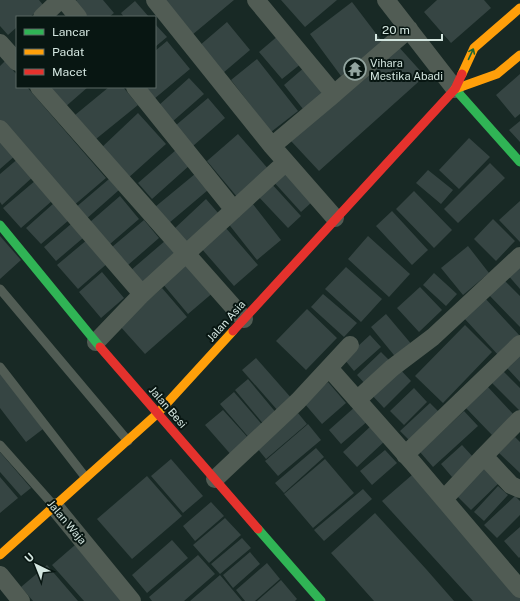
<svg xmlns="http://www.w3.org/2000/svg" width="520" height="601" font-family="'Public Sans',sans-serif">
  <style>
    .building { fill: #364543 }
    .lines { fill: none; stroke-linecap: round; stroke-linejoin: round }
    .lane { stroke: #515c54; stroke-width: 9 }
    .street { stroke: #515c54; stroke-width: 18 }
    .fast { stroke: #30b455; stroke-width: 9 }
    .slow { stroke: #ff9f0a; stroke-width: 9 }
    .jam { stroke: #e5322d; stroke-width: 9 }
    .oneway { stroke: #1c6534 }
    .labels { text-anchor: middle; stroke-width: 4; stroke-linejoin: round; paint-order: stroke }
    .poi-label { font-size: 11px; fill: #d4e6e0; stroke: #081612; text-anchor: start }
    .street-label { font-size: 11px; fill: #d4e6e0; stroke: #081612 }
  </style>
  <rect width="100%" height="100%" fill="#182925"/>
  <path class="building" d="M0,0H39L44,6L30,17H17V27L8,35L0,26Z
    M77,0H103L114,13L109,17H83L72,4Z
    M163,0H234L192,35Z
    M281,0H337L305,27Z
    M437,0H484L491,8L451,43L424,12Z
    M135,1L149,17H124L121,13Z
    M352,2L384,44L341,76L310,34Z
    M227,22L250,50L223,73L199,46Z
    M155,24L167,37L155,47Z
    M279,35L302,63L282,79L259,52Z
    M167,41L190,69L154,99L143,87H155V51Z
    M397,45L425,76L319,171L291,141Z
    M257,59L298,111L271,132L231,80Z
    M5,61L17,75V87H27L106,178L72,207L0,124V66Z
    M306,66L326,91L303,109L284,85Z
    M520,74V114L515,118L496,95Z
    M189,78L204,94L172,122L158,106Z
    M48,87H88L64,108Z
    M109,87H123L138,105L96,139L75,115Z
    M208,98L225,118L193,146L175,126Z
    M138,113L166,144L127,179L100,149Z
    M520,121V142L509,130Z
    M238,134L270,171L238,198L207,161Z
    M0,137L16,155L0,169Z
    M469,138L490,157L459,189L439,170Z
    M176,150L190,165L152,199L138,183Z
    M20,157L35,175L2,205L0,202V174Z
    M490,163L505,178L458,223L444,209Z
    M283,170L312,202L301,212L272,180Z
    M428,170L453,190L441,204L416,183Z
    M195,174L208,190L169,223L155,207Z
    M109,179L119,190L85,220L75,208Z
    M36,180L53,200L21,228L3,208Z
    M270,182L301,216L288,228L256,194Z
    M414,191L452,230L434,248L396,209Z
    M120,196L139,219L110,244L90,222Z
    M206,199L219,214L186,243L174,229Z
    M520,201V242L499,220Z
    M54,203L69,220L41,244L26,228Z
    M252,203L281,240L257,260L227,222Z
    M392,211L428,250L412,265L376,226Z
    M493,219L515,241L496,261L474,239Z
    M144,220L159,238L128,265L112,247Z
    M71,224L83,238L56,261L44,247Z
    M225,227L258,265L234,286L201,248Z
    M0,236L21,260L0,279Z
    M368,236L410,274L389,297L348,259Z
    M88,239L109,262L78,289L57,265Z
    M166,240L179,256L144,286L130,271Z
    M468,246L489,273L463,295L441,268Z
    M188,260L215,291L188,314L162,283Z
    M520,262V289L506,273Z
    M346,267L382,299L361,322L325,289Z
    M102,272L124,298L101,318L79,292Z
    M434,273L457,294L446,306L423,285Z
    M503,279L520,296V327L488,294Z
    M420,287L442,310L419,332L397,308Z
    M162,288L187,317L145,354L119,325Z
    M323,294L357,323L344,337L311,307Z
    M484,297L520,336L500,357L463,317Z
    M307,309L337,338L306,370L276,341Z
    M386,314L413,346L398,360L371,327Z
    M465,325L492,352L443,403L415,376Z
    M370,335L381,347L354,371L344,359Z
    M381,352L392,363L368,387L357,375Z
    M520,355V382L507,368Z
    M256,358L293,400L279,412L242,370Z
    M397,366L411,381L384,408L370,393Z
    M502,370L520,388V411L491,382Z
    M0,373L43,429L26,442L0,408Z
    M248,379L278,415L265,426L235,390Z
    M328,382L346,403L322,424L304,403Z
    M487,386L514,415L492,435L465,407Z
    M414,388L427,402L404,425L390,411Z
    M234,392L265,428L251,440L220,404Z
    M430,403L441,414L411,442L400,431Z
    M356,406L369,420L341,444L329,430Z
    M223,410L251,441L233,457L205,425Z
    M464,411L478,426L433,467L420,452Z
    M298,413L307,424L266,459L257,448Z
    M308,424L321,440L278,476L265,461Z
    M372,425L386,440L357,467L343,452Z
    M515,437L520,442V473L499,453Z
    M462,445L474,458L452,477L441,464Z
    M316,448L324,457L284,493L275,483Z
    M385,450L397,463L372,485L360,471Z
    M0,452L31,488L21,496L0,472Z
    M171,459L203,496L183,513L151,476Z
    M325,459L354,493L313,528L284,494Z
    M486,464L502,480L471,510L455,494Z
    M412,475L520,594V601H473L382,501Z
    M147,476L182,516L132,559L97,519Z
    M0,477L18,498L0,513Z
    M498,486L508,495L484,521L474,512Z
    M363,489L372,499L324,541L314,530Z
    M515,496L520,501V515L497,538L484,525Z
    M211,502L224,516L195,541L183,526Z
    M375,513L426,569L454,601H374L349,573L331,553Z
    M225,518L241,535L209,563L193,545Z
    M520,527V557L519,558L504,541Z
    M242,538L251,548L220,574L211,564Z
    M172,540L188,558L147,593L132,575Z
    M75,545L123,601H84L52,565Z
    M250,552L260,564L233,588L223,575Z
    M198,555L215,574L184,601H152L149,597Z
    M267,563L280,579L255,601H245L236,590Z
    M47,565L78,601H33L21,587Z
    M220,575L242,601H190Z
    M281,580L297,599L295,601H257Z"/>
  <g class="lines">
    <path class="lane" d="M0,289L128,441
      M0,367L86,478
      M0,445L55,507"/>
    <path class="street" d="M64,0L78,17
      M155,0L272,146L335,218
      M256,0L334,94L272,146
      M386,0L455,89
      M42,17L60,0
      M0,43L17,62
      M39,87L244,319
      M135,87L234,210
      M334,94L409,29
      M0,129L142,294L96,342
      M142,294L286,162
      M329,368L413,463L520,589
      M357,400L392,368L433,337L520,256
      M405,455L520,344
      M484,456L520,419
      M215,479L298,401L350,345
      M444,499L484,456L511,485L520,489
      M55,507L132,601
      M0,575L21,601"/>
    <path class="fast" d="M455,89L520,162
      M0,225L100,347
      M258,529L321,601"/>
    <path class="slow" d="M462,74L474,48L520,8
      M455,89L497,74L520,55
      M0,555L158,413L233,331"/>
    <path class="jam" d="M233,331L455,89L462,74
      M100,347L258,529"/>
  </g>
  <defs><path id="oneway-shaft" d="M-6 0H5M1.5-3L5.5 0L1.5 3" fill="none" stroke-width="1.6" stroke-linecap="round" stroke-linejoin="round"/></defs>
  <use class="oneway" href="#oneway-shaft" transform="translate(471 54) rotate(-65)"/>
  <defs>
    <g id="temple-ring" transform="scale(1.15)"><circle r="9.5" fill="#081612" stroke="#92a49f" stroke-width="1.5"/><path d="M0-6L5-2H3V0L6.5 2.5H4V6H1.5V3h-3V6H-4V2.5H-6.5L-3 0V-2H-5Z" fill="#92a49f"/></g>
  </defs>
  <g fill-rule="evenodd">
    <use href="#temple-ring" x="355" y="69"/>
  </g>
  <g class="labels">
    <g class="poi-label">
      <text x="370" y="67">Vihara<tspan x="370" dy="13">Mestika Abadi</tspan></text>
    </g>
    <g class="street-label">
      <text transform="translate(226 321) rotate(-48)" y="4">Jalan Asia</text>
      <text transform="translate(168 407) rotate(49)" y="4">Jalan Besi</text>
      <text transform="translate(67 522) rotate(50)" y="4">Jalan Waja</text>
    </g>
  </g>
  <rect x="16" y="16" width="140" height="72" fill="#081612" stroke="#5a6964"/>
  <rect x="24" y="29" width="20" height="6" fill="#30b455" stroke="#5a6964"/>
  <text x="52" y="36" font-size="12" fill="#d4e6e0">Lancar</text>
  <rect x="24" y="49" width="20" height="6" fill="#ff9f0a" stroke="#5a6964"/>
  <text x="52" y="56" font-size="12" fill="#d4e6e0">Padat</text>
  <rect x="24" y="69" width="20" height="6" fill="#e5322d" stroke="#5a6964"/>
  <text x="52" y="76" font-size="12" fill="#d4e6e0">Macet</text>
  <g transform="translate(36 565) rotate(317)" stroke="#081612" stroke-width="3" paint-order="stroke">
  <path d="M0-3L7 15L0 10L-7 15Z" fill="#d4e6e0"/>
  <text y="-6" font-size="11" font-weight="bold" text-anchor="middle" fill="#d4e6e0">U</text>
  </g>
  <path d="M376 34v6h66v-6" fill="none" stroke="#d4e6e0" stroke-width="2"/>
  <text x="382" y="34" font-size="12" fill="#d4e6e0" stroke="#081612" stroke-width="3" paint-order="stroke">20 m</text>
</svg>
